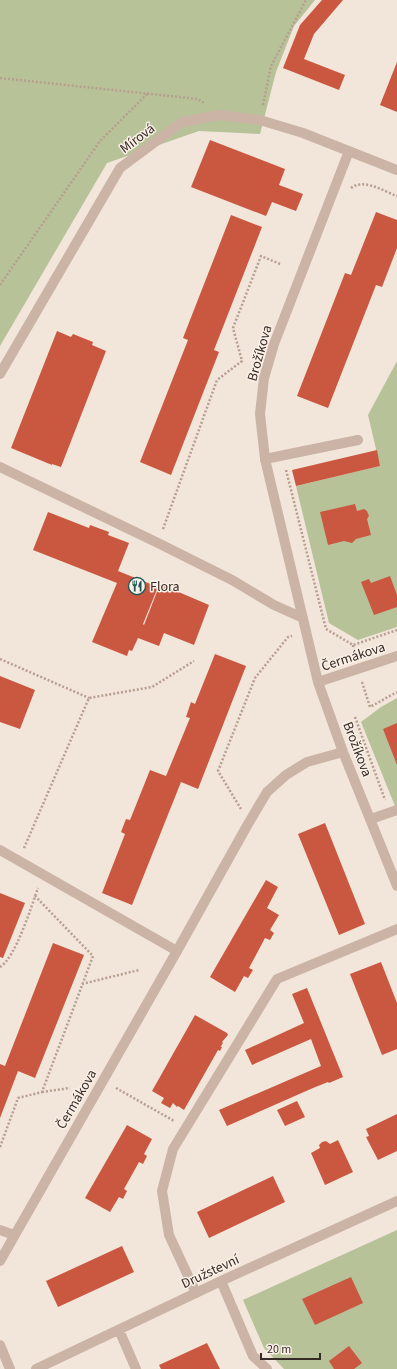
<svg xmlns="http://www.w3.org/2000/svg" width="397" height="1369" font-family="'Source Sans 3',sans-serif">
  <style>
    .green { fill: #b7c299 }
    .building { fill: #ca5840 }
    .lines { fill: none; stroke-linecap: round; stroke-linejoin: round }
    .path { stroke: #b79e90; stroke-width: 2.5; stroke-dasharray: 2 2; stroke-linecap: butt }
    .lane { stroke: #cbb4a6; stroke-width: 10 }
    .street { stroke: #cbb4a6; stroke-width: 10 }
    .labels { text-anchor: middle; stroke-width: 3; stroke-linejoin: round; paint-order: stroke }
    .street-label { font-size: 14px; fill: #362b27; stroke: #faf0e6 }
    .poi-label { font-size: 14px; fill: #362b27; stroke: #faf0e6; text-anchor: start }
  </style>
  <rect width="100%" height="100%" fill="#f2e5da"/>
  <path class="green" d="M0,0H315L294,26L276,72L260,134L199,131L107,163L0,346Z
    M397,361V627L358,640L329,623L296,486L380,466L368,415Z
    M397,698V811L361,722L381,707Z
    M397,1230V1369H284L264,1348L243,1300Z"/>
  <path class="building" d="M322,0H343L314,34L304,59L345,75L339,90L283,68L300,25Z
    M397,62V112L380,105Z
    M210,140L285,169L279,185L303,194L296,211L272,202L266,216L191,187Z
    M376,212L397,220V248L382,287L376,285L328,408L297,396L345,273L351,275Z
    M231,215L262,227L214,350L219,352L171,475L140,462L188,340L183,338Z
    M57,331L71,337L73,334L93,342L92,345L106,351L61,467L52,464V465L11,448Z
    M377,450L380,466L296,486L292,470Z
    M355,504L357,511L364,509L367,511L369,516L367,519L371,535L356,539L352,543L344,541L328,545L320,512Z
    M48,512L89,528L90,525L109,532L108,535L129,543L118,571L158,587L143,624L144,625L160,584L209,605L194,645L164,633L159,646L138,638L132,651L129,650L127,656L92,642L117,583L33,550Z
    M390,576L397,595V607L374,615L361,582L369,579L371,583Z
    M215,654L246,666L198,789L181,782L132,905L102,893L125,834L121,832L126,819L130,820L150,770L166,776L190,718L186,717L191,702L195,704Z
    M0,676L35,690L20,729L0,722Z
    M397,723V765L383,729Z
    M325,823L365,924L339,935L298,834Z
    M266,880L278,887L267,908L279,915L270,930L274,933L270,940L265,938L249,968L253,970L248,978L244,976L235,992L210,977Z
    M0,893L25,903L3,958L0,957Z
    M53,943L84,955L35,1078L18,1071L0,1118V1064L5,1066Z
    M381,962L397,1003V1049L382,1055L350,974Z
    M307,988L343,1077L329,1083L328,1082L313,1088L227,1126L219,1110L321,1066L311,1039L252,1065L245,1050L304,1023L292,994Z
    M195,1015L227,1033L228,1035L222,1042L223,1043L221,1046H220L222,1047L220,1051L218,1050L184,1110L178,1106L177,1107L173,1103L170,1108L161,1103L164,1098L152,1091Z
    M297,1101L305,1117L285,1126L277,1110Z
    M397,1114V1151L378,1160L366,1137L369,1136L366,1129Z
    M127,1125L152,1139L144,1154L147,1156L143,1164L139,1162L124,1189L127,1191L123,1199L119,1197L110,1212L85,1198Z
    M338,1140L353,1172L325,1185L311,1153L320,1148L319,1145L322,1142L326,1141L330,1144Z
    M273,1176L285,1202L209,1238L197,1212Z
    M122,1246L134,1272L58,1307L46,1281Z
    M351,1277L363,1303L315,1325L302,1299Z
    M207,1343L220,1369H161L159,1365Z
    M349,1346L362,1363L354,1369H334L329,1361Z"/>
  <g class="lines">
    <path class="path" d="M0,78L198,99L204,103
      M263,105L271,66L306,0
      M351,188C364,178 383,191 397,196
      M0,285L100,141L147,94
      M286,470L326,629L353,645L397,630
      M163,529L217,380L242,361L233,328L261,256L280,264
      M353,645L355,654
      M0,659L89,698
      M362,682L370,707L397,692
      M355,717L385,800
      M241,809L218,771L255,678L288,637L292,636
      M24,848L89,698L152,687L194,661
      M0,967C16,957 31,907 38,888
      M82,984L139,970
      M116,1088L174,1121
      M42,1092L70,1088
      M0,1147L18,1098L42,1092L93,956L35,896"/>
    <path class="lane" d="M265,459L358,440
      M371,819L397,810
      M0,850L177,951
      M0,1230L14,1235
      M196,1293L169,1235L162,1191L173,1149L277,979L397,929"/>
    <path class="street" d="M349,151L274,344L264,378L260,414L265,459L318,682L343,752L397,886
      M0,374L120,168L182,122L218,115L260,120L303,133L397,170
      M0,467L158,543L232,580L274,605L303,618
      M318,682L397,656
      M0,1261L177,951L248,824L267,792L286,775L307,762L343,752
      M221,1281L253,1356L267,1369
      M119,1330L136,1369
      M0,1345L10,1369
      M36,1369L221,1281L397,1201"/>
  </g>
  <defs>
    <g id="restaurant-ring" transform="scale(0.9)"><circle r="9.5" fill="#faf0e6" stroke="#1b5959" stroke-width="1.5"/><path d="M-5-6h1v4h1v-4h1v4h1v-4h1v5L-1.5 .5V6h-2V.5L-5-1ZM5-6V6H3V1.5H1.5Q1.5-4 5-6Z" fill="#1b5959"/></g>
  </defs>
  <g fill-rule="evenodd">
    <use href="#restaurant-ring" x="137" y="586"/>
  </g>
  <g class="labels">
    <g class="street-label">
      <text transform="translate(137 138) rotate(-37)" y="5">Mírová</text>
      <text transform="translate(259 353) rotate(-74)" y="5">Brožíkova</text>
      <text transform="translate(353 656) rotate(-18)" y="5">Čermákova</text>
      <text transform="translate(358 749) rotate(69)" y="5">Brožíkova</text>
      <text transform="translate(76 1099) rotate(-60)" y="5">Čermákova</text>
      <text transform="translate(210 1271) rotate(-25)" y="5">Družstevní</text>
    </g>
    <g class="poi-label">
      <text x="150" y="591">Flora</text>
    </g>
  </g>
  <path d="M261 1353v6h59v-6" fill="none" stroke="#362b27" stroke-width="2"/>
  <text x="267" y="1353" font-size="12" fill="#362b27" stroke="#faf0e6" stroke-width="3" paint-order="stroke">20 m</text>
</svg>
